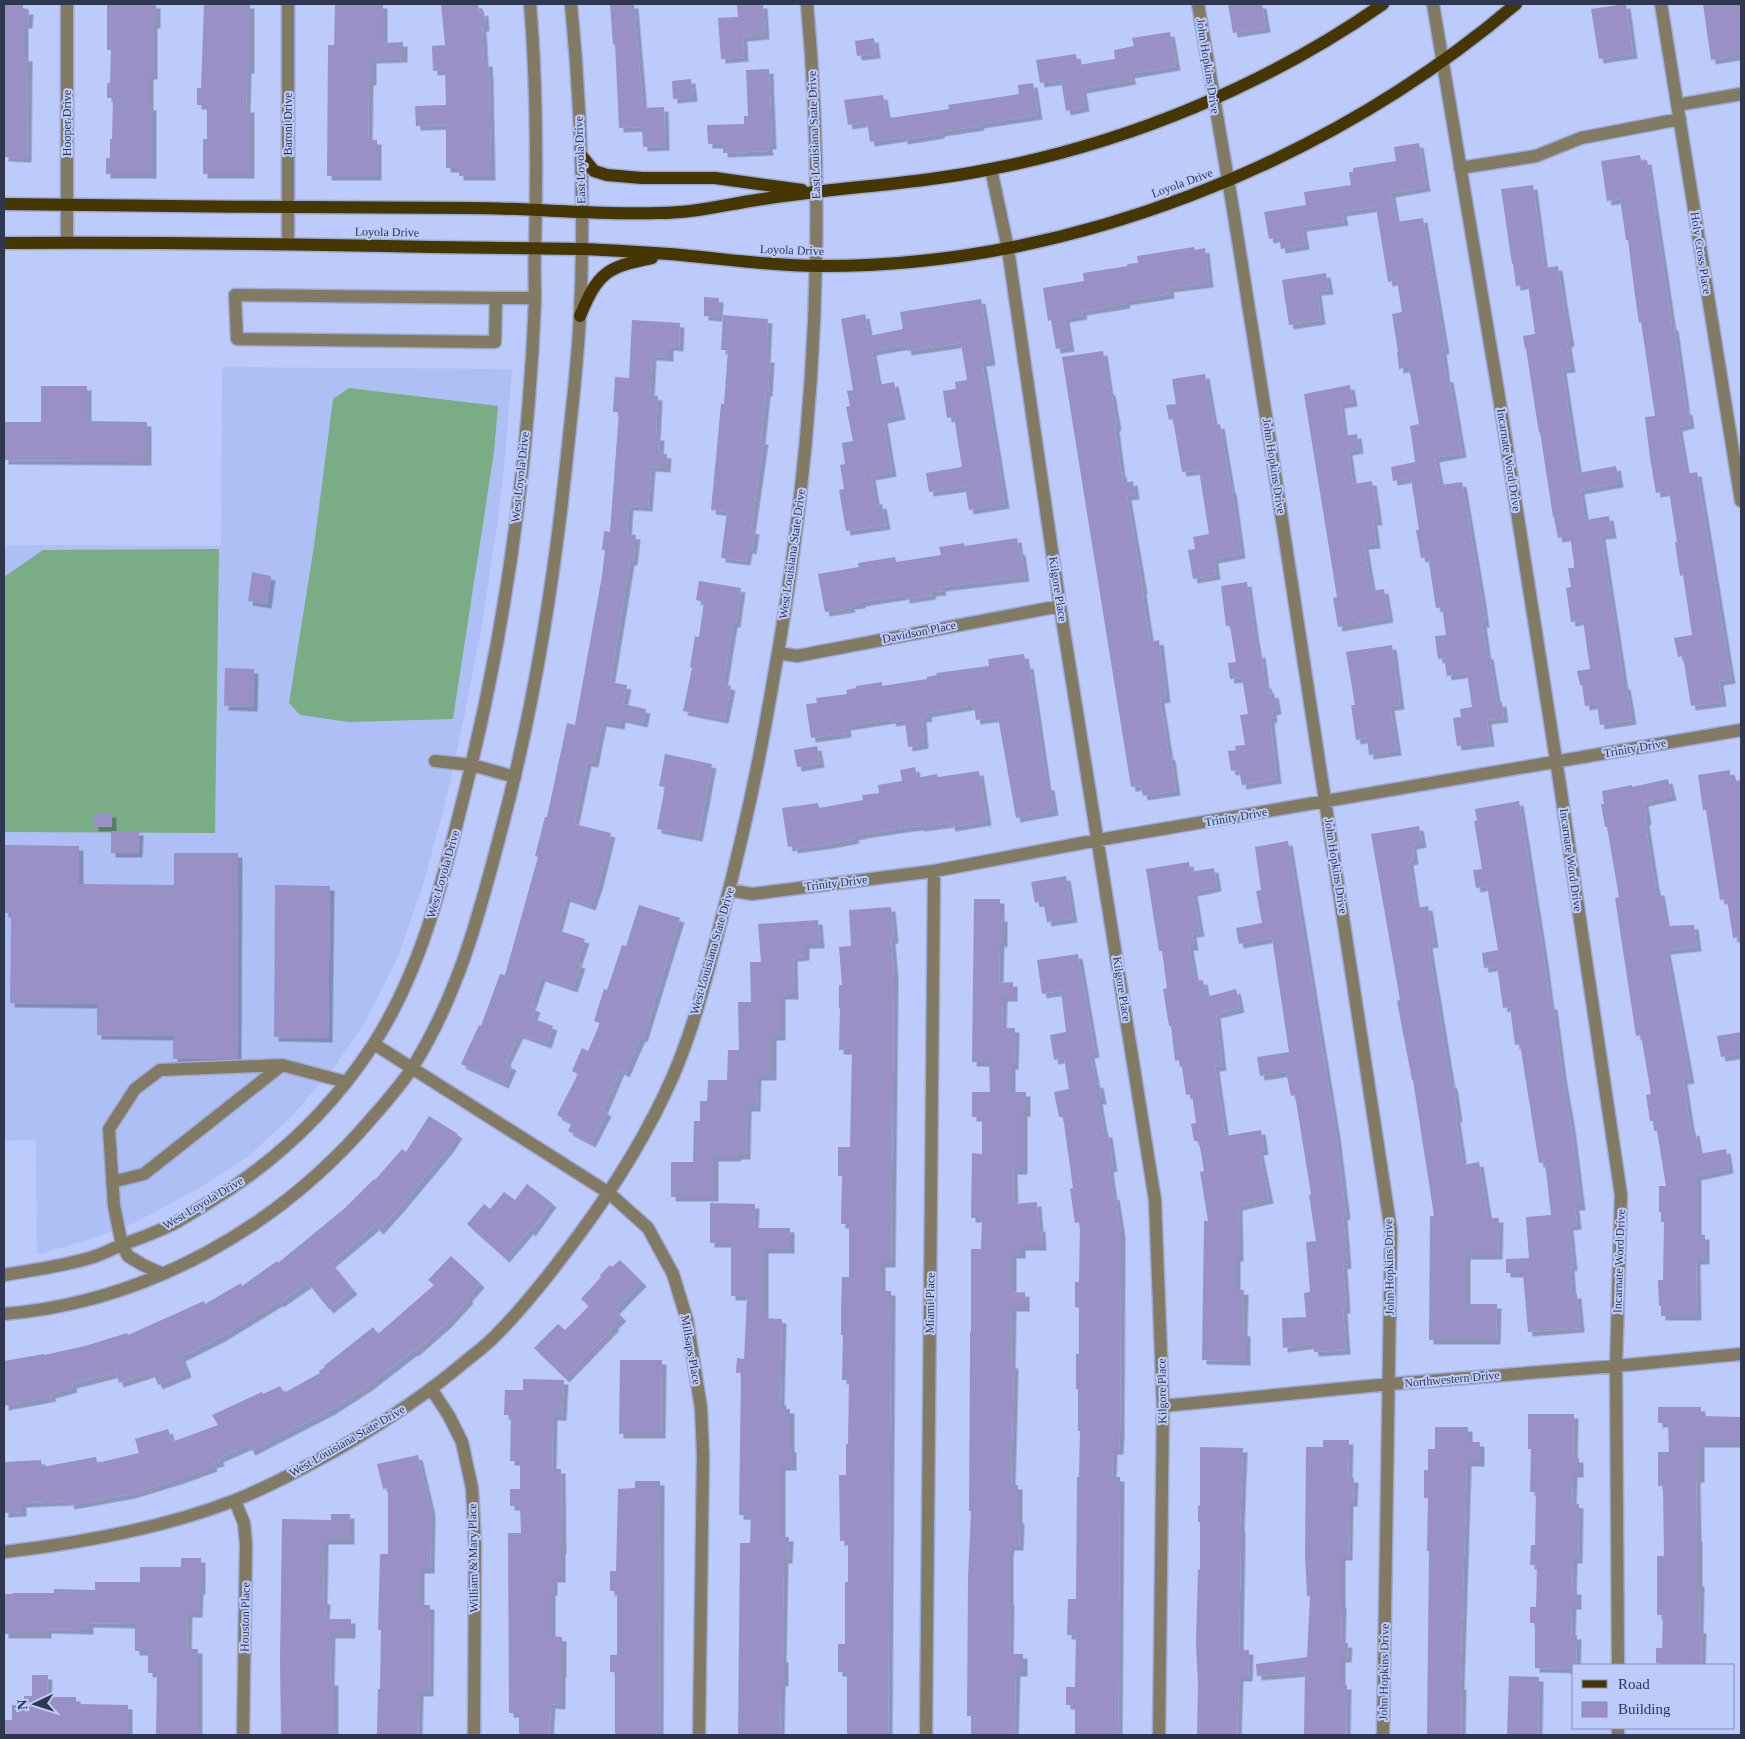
<svg xmlns="http://www.w3.org/2000/svg" width="1745" height="1739" font-family="Georgia,serif">
  <style>
    .built { fill: #aebff5 }
    .pitch { fill: #7aad86 }
    .building { fill: #9990c6; filter: url(#shadow) }
    .lines { fill: none; stroke-linecap: round; stroke-linejoin: round }
    .minor-casing { stroke: #9daad6; stroke-width: 15 }
    .major-casing { stroke: #9daad6; stroke-width: 15 }
    .minor { stroke: #827a62; stroke-width: 12 }
    .major { stroke: #453602; stroke-width: 12 }
    .labels { text-anchor: middle; stroke-width: 4; stroke-linejoin: round; paint-order: stroke }
    .street-label { font-size: 12px; fill: #2f364f; stroke: #bccbfc }
  </style>
  <defs>
    <filter id="shadow"><feDropShadow dx="4.5" dy="4.5" stdDeviation="0" flood-color="#0004"/></filter>
  </defs>
  <rect width="100%" height="100%" fill="#bccbfc"/>
  <path class="built" d="M222,367L512,369L505,458L497,526L481,630L464,718L445,804L423,885L398,957L366,1021L334,1067L293,1115L250,1155L203,1186L134,1223L90,1239L37,1255L36,1140L4,1141V545L221,546Z"/>
  <path class="pitch" d="M349,388L498,406L494,452L453,719L349,722L300,715L289,703L314,546L333,399Z
    M219,549L215,833L4,832V577L43,550Z"/>
  <path class="building" d="M4,4H23V10H29L28,24H24V57H28L27,158L4,157Z
    M107,4H156V24H153V75H149V106H152V174H106V158H110V139H112L113,98H107V83H110L111,50H107Z
    M204,4H250V69H247L246,108H250V174H203V139H207V105H197V88H201Z
    M335,4H383V43L403,42V58L372,59V81H369L368,140H377V176H327L328,45H334Z
    M441,4H478L479,12L484,11L485,27H482L484,62H488L489,77L491,176H459V168H446V125L416,126L415,106L446,105L445,70L433,71L432,46L445,45Z
    M610,4H634L643,108L664,107L665,146L643,147L642,127L619,128L615,44L613,45Z
    M737,4H763L765,35L743,37L744,57L721,59L718,18L738,17Z
    M1228,4H1262L1266,28L1233,33Z
    M1626,4L1633,54L1599,59L1591,9Z
    M1703,4H1741V55L1711,60Z
    M1170,32L1176,66L1130,74L1132,80L1082,89L1085,107L1066,111L1061,80L1040,83L1036,60L1076,54L1078,65L1115,59L1114,50L1134,46L1132,38Z
    M874,38L876,54L857,56L855,41Z
    M769,69L772,145H768L769,151L723,153V144H708L707,125L744,124V116H748L746,70Z
    M691,79L693,97L673,99L672,81Z
    M1033,83L1038,115L979,124L980,126L940,132V134L903,140V137L870,142L867,122L848,125L844,100L883,95L886,114L890,113V118L949,109L948,105L1019,94L1018,85Z
    M1419,143L1426,187L1391,193L1396,222L1423,218L1445,349L1442,350L1446,378H1449L1462,453L1435,458L1440,485L1462,482L1482,601L1485,623H1482L1487,655H1489L1497,703L1502,702L1504,718L1487,720L1490,742L1457,746L1453,718L1461,717L1460,709L1472,707L1467,673L1447,676L1444,658L1438,659L1435,636L1446,635L1442,607L1436,608L1428,557L1421,558L1416,530H1419L1411,478L1393,481L1391,467L1415,462L1410,426L1419,424L1409,367L1399,369L1397,352H1398L1392,314L1402,312L1397,280L1388,282L1376,207L1342,212L1344,221L1302,227L1305,245L1281,249L1279,237L1269,239L1264,212L1306,205L1304,192L1351,185L1349,172H1353V168L1396,161L1394,147Z
    M1640,155L1641,161L1647,160L1672,326H1674L1686,411L1688,410L1690,424L1678,427L1686,474L1697,472L1731,679L1719,681L1722,702L1691,706L1683,656L1678,657L1674,638L1692,635L1683,575L1680,576L1675,542H1677L1669,491L1656,493L1650,458L1645,417L1655,416L1641,322L1639,323L1634,288L1628,240H1626L1620,199L1607,201L1601,161Z
    M1533,185L1544,268L1558,266L1564,307L1570,342L1567,343L1571,368L1562,369L1578,473L1616,466L1619,483L1580,490L1585,520L1609,516L1612,534L1601,535L1624,685H1626L1632,720L1600,725L1597,704L1585,706L1582,685H1580L1577,671L1590,669L1583,620L1571,622L1566,588L1571,587L1568,568H1574V563L1570,536L1558,538L1554,517H1553L1540,432L1539,433L1526,349H1525L1523,336L1535,334L1528,284L1516,286L1513,264H1512L1501,189Z
    M1194,247L1195,250L1205,248L1209,283L1169,288L1170,294L1125,301L1126,304L1082,311L1083,315L1065,318L1070,347L1056,349L1051,320L1048,321L1043,288L1084,281L1083,273L1128,266L1127,264L1138,263L1137,256Z
    M1326,273L1329,290L1317,291L1321,320L1289,325L1282,280Z
    M704,297L719,298L718,317L704,316Z
    M981,299L991,361L982,362L1005,504L969,510L965,487L929,492L926,473L962,467L954,417L947,418L943,391L956,389L955,382L967,380L961,343L907,351L906,345L872,351L878,385L894,382L901,415L883,419L892,472L871,476L876,505L882,504L886,525L846,531L839,490L844,489L840,465L845,464L842,443L853,441L846,407L850,406L847,391L853,390L841,319L865,314L869,336L903,329L900,312Z
    M723,315L768,319L766,358H770L768,392H766L761,440H764L751,529L755,530L752,550L748,549L746,561L721,558L727,512L711,510L721,404H724L728,350H721Z
    M632,320L680,323L679,347L669,346V357L652,356L650,395L658,396L656,436H660L659,453L667,454L666,468L651,467L648,507L629,506L627,534L636,535L633,561H630L610,682L627,685L623,704L646,709L643,723L621,718L620,725L602,722L594,763L587,762L574,824L611,833L599,882L591,906L566,897L557,930L585,939L577,963L581,964L573,988L541,977L531,1006L536,1008L532,1018L553,1026L547,1044L519,1034L505,1063L512,1066L504,1084L461,1064L479,1025L481,1026L500,974L505,975L538,857L535,856L545,817H547L567,723L575,725L602,576L605,550H602L604,531L610,532L619,412H613L615,377L629,378Z
    M1103,351L1109,391H1111L1117,426L1115,427L1121,473L1122,472L1124,483L1133,481L1135,495L1127,496L1143,589L1142,590L1150,642L1159,640L1166,698L1160,699L1169,756H1171L1176,791L1143,796L1141,786L1131,787L1062,357Z
    M1205,374L1214,425L1220,424L1231,490L1232,489L1241,554L1214,559L1216,575L1193,579L1188,550L1195,549L1193,537L1209,534L1199,470L1182,472L1173,419L1169,420L1166,405L1176,404L1172,379Z
    M1350,385L1353,402L1340,404L1344,436L1357,434L1359,449L1348,451L1353,484L1372,481L1378,521H1373L1376,544L1364,545L1372,591L1384,589L1389,618L1338,627L1333,598L1337,597L1304,394Z
    M41,386H87V421L147,422V461L4,460V422H41Z
    M1017,538L1019,551H1021L1025,577L941,587L942,591L931,592L932,595L905,599V595L861,602V604L850,605L851,608L825,612L818,574L859,567L858,563L895,557L896,562L941,555L939,547L964,543L965,546Z
    M252,572L271,576L267,604L248,601Z
    M699,581L741,588L736,623H733L723,684L731,686L724,719L683,711L692,668L690,667L695,636L699,637L704,602L696,600Z
    M1247,582L1255,638L1258,654L1261,653L1265,684H1267L1269,694L1274,693L1277,710L1272,711L1273,718L1270,719L1277,779L1242,785L1239,770L1231,771L1228,751L1236,750L1235,746L1245,745L1240,715L1248,714L1242,678L1230,679L1228,663L1236,662L1230,626H1226L1221,586Z
    M1392,645L1400,705L1390,706L1397,751L1369,755L1367,738L1356,740L1351,705H1355L1346,652Z
    M1024,654L1026,665L1029,664L1047,786H1050L1054,811L1016,818L998,717L976,720L974,705L927,713L928,717L922,718L924,744L908,747L905,720L892,722L891,719L846,726L847,733L811,738L806,704L817,703L816,698L847,694L846,690L856,688V686L882,682V686L927,679V677L937,675L936,673L989,666L988,659Z
    M225,668L254,669L253,707L224,706Z
    M817,746L820,763L797,767L794,750Z
    M665,754L712,764L698,837L657,829L665,787L659,786Z
    M915,767L917,778L937,774L938,777L979,771L987,821L951,827L950,823L920,827L919,826L909,827L863,834L854,836L855,839L829,844L793,849V846L788,847L782,808L818,803L819,808L863,800L862,795L879,793L878,785L902,781L900,770Z
    M1730,770V776H1735L1737,784H1740L1741,792V937L1733,938L1727,899L1720,900L1706,810H1703L1698,775Z
    M1668,779L1672,796L1644,802L1647,820L1645,821L1656,891H1660L1666,926L1694,925L1697,947L1666,950L1690,1079L1683,1080L1691,1132L1695,1131L1699,1154L1726,1149L1729,1169L1697,1176V1235H1705V1260H1696L1697,1316H1661V1306H1659L1658,1280H1663L1664,1222H1661V1212H1659V1186H1666L1657,1131H1654L1653,1121H1650L1646,1095L1651,1094L1641,1035L1636,1036L1615,898L1619,897L1607,827H1605L1601,804H1604L1602,791L1632,785V787Z
    M1519,801L1544,959L1550,1005H1553L1563,1080L1571,1126L1581,1206H1575L1577,1225L1569,1226L1573,1266L1570,1267L1572,1294H1577L1580,1328L1528,1332L1523,1273H1506V1259L1529,1258L1526,1217L1551,1215L1545,1162L1539,1163L1520,1044L1515,1045L1510,1007L1503,1008L1497,966L1484,968L1482,953L1498,950L1487,886L1476,888L1473,870L1482,869L1474,821H1477L1475,809Z
    M94,813H112V827H94Z
    M1419,826L1422,843L1412,845L1414,860L1409,861L1416,908L1428,906L1434,943L1428,944L1451,1084H1453L1458,1117L1456,1118L1463,1165L1479,1162L1488,1218H1499L1498,1255H1466V1304H1497L1496,1340H1429L1430,1216H1434L1413,1080H1412L1397,1001L1400,1000L1371,834Z
    M111,831H139L138,853H111Z
    M1288,841L1336,1133L1346,1215L1343,1216L1347,1264L1343,1265L1346,1309H1343L1346,1350L1314,1352L1313,1344L1283,1348L1282,1318L1306,1317L1304,1293L1310,1292L1306,1242L1316,1241L1309,1195L1311,1194L1295,1095L1291,1096L1286,1072L1260,1076L1257,1057L1289,1052L1272,938L1239,944L1236,928L1262,923L1256,891L1261,890L1255,847Z
    M4,845L79,846V884L174,885V853H238L237,1059H173V1036L97,1035V1004L10,1003L11,913H4Z
    M1189,862L1190,872L1214,868L1217,887L1193,892L1200,932L1192,933L1194,946H1189L1195,981L1203,980L1206,997L1236,989L1240,1008L1216,1014L1222,1066L1215,1067L1225,1136L1261,1130L1264,1150L1259,1151L1269,1199L1238,1206L1239,1257H1236V1290H1244L1243,1332H1246V1361L1202,1360L1204,1221H1208L1200,1172L1204,1171L1199,1141H1194L1191,1124L1196,1123L1192,1094L1186,1095L1182,1067H1180L1179,1060L1175,1061L1171,1026H1169L1163,989L1167,988L1162,951H1159L1146,869Z
    M1066,876L1073,918L1047,922L1043,901L1035,903L1031,882Z
    M275,885L330,886L328,1038L274,1037Z
    M974,899H1000V917H1003V943L1000,942L999,983L1013,982V997H1003L1002,1028H1015L1014,1065H1011V1092H1026V1112H1023V1170H1013L1014,1204L1037,1202L1039,1228L1041,1227L1042,1246H1021V1254H1012V1293L1025,1292V1307H1012L1011,1364H1014L1011,1485H1018V1519H1020L1019,1546H1010L1009,1553V1601H1010L1009,1651H1012V1654H1023V1672H1016L1014,1735H971V1716H967L968,1578L971,1511H969L970,1348V1332H971V1249H981L982,1218H971L972,1153L982,1154V1117H972V1092H990L989,1062H972Z
    M639,905L680,918L643,1038L641,1037L625,1073L620,1070L603,1110L607,1112L591,1143L568,1131L572,1123L557,1115L578,1074L572,1071L582,1048L588,1051L600,1023L594,1021L604,989L607,990L622,945L626,946Z
    M891,907L894,939H891L894,975L891,1263H881V1291H891L888,1735H847V1672H838V1644H845V1582H848V1541H840L839,1475H846V1444H848L849,1380H842L843,1335H841V1311L842,1277H849V1224H841L842,1176H838V1147H850L852,1050H839L840,1008H839V985H842L839,947L851,946L849,910Z
    M818,920L820,944H805V956L793,957L794,995H781V1036H772V1076H757L756,1107H747L746,1155H737L736,1157H714V1197H671V1162H693L694,1121H700V1101H707L708,1080H727L728,1050H739L738,1002H751L750,962H761L758,924Z
    M1078,954L1095,1053L1090,1054L1096,1084L1099,1083L1102,1100H1098L1104,1133H1108L1113,1167L1109,1168L1113,1196L1115,1195L1121,1233L1120,1432L1119,1450H1113L1112,1477H1120L1118,1735H1075V1705H1066V1687H1075L1076,1635H1067L1068,1599H1076L1077,1477H1079L1080,1431H1078V1389H1076V1354H1079V1308L1075,1307V1282H1079L1080,1222L1075,1223L1070,1189L1073,1188L1063,1117H1059L1054,1092L1069,1089L1064,1058L1054,1060L1050,1035L1066,1032L1062,999L1060,991L1042,994L1037,960Z
    M1741,1032V1054L1721,1057L1717,1036Z
    M429,1116L458,1134L449,1148L399,1208L379,1230L375,1226L331,1263L353,1290L329,1309L308,1283L279,1303L278,1302L221,1337L181,1357L187,1373L158,1385L153,1372L119,1383L116,1373L72,1384L73,1388L51,1394L52,1397L4,1406V1361L44,1354V1355L85,1346L127,1333L128,1335L204,1301L205,1304L241,1283L242,1286L277,1261L278,1263L345,1208L374,1179L375,1180L402,1149L406,1152Z
    M527,1184L552,1203L531,1232L529,1230L505,1258L467,1224L484,1204L490,1209L504,1192L515,1200Z
    M710,1203L755,1204L754,1228H790V1249H764V1318L782,1319L780,1401H782V1409H790V1448H792V1466H781V1537H789L788,1559H784L782,1658H784V1682H781L780,1735H738L740,1543H750L751,1516L739,1515L741,1373H736L737,1358L744,1359L747,1296H731V1243H710Z
    M451,1256L480,1283L468,1297L469,1299L447,1323L414,1352L413,1351L368,1386L331,1410L251,1451L248,1445L219,1458L220,1462L212,1464L213,1467L180,1479L131,1494L70,1505L69,1501L22,1503V1512L4,1513V1462L41,1460L42,1467L96,1457L97,1463L139,1453L135,1439L168,1429L172,1442L218,1425L212,1415L262,1392L263,1394L280,1386L284,1393L320,1373L319,1371L325,1367L324,1366L373,1327L378,1334L434,1285L428,1280Z
    M620,1260L642,1282L615,1310L622,1317L613,1325L615,1326L565,1378L534,1348L558,1324L565,1330L589,1306L581,1299L601,1277L600,1275L610,1265L612,1267Z
    M620,1360H662L661,1434H619Z
    M523,1379L564,1380L562,1416H553L552,1469H561L562,1549H561V1578H553V1591H551V1636L562,1637V1673H561V1705L551,1704L549,1735H519V1713H509L508,1533H521L520,1506H510V1489H520V1461H510L511,1415H504L505,1390H523Z
    M1658,1407H1701V1416L1741,1417V1443H1700V1478H1696L1697,1537H1698V1582H1700L1699,1629H1702L1701,1664L1656,1663V1648H1662L1663,1615H1657V1556H1664L1663,1486H1658V1452H1669L1668,1423H1658Z
    M1528,1414H1574L1573,1458H1579V1473H1573L1572,1503L1579,1504L1578,1559H1573L1572,1590H1577V1605H1572L1571,1635H1577L1576,1665H1574V1669L1535,1668V1623H1530V1607H1536L1537,1565H1530L1531,1545H1535L1536,1492H1530L1531,1449H1528Z
    M1435,1427H1468V1442H1480V1462H1467L1460,1685H1462L1461,1735H1427L1429,1551H1427L1428,1498H1424V1470H1428V1449H1435Z
    M1323,1440H1349L1348,1478H1354L1353,1502H1349L1348,1556H1341V1603H1342L1341,1643H1348L1347,1658H1341V1685H1347L1346,1735H1304L1305,1672L1257,1676L1256,1664L1307,1657L1310,1596H1307L1305,1555L1306,1447H1323Z
    M1200,1447L1243,1448L1240,1527H1241V1534L1239,1650H1249L1248,1677H1239L1237,1735H1197L1198,1685L1196,1643L1198,1569L1200,1570V1522H1198V1505L1200,1506Z
    M418,1455L431,1511L430,1569H420V1605H430L429,1692H419L418,1735H377L378,1689H380L381,1630H378L380,1554H388V1488L383,1489L377,1464Z
    M635,1481H660L659,1735H615V1672H610V1655H617V1591H610V1571H616L618,1489L635,1488Z
    M331,1514H350V1540H324L323,1600H326L325,1619H351V1634H331L330,1681H334V1735H281L280,1660L282,1519L331,1520Z
    M181,1558H201V1590H199L198,1613H188L187,1649H198V1735H156L157,1673H148V1651H135V1624L89,1623V1630L47,1629V1634H4V1594H13V1593H54V1589L95,1590V1582H140V1567H181Z
    M32,1675H48L47,1697H76V1704L128,1705V1735H4V1720H12V1705H24V1696H32Z
    M1509,1676L1539,1677L1538,1735H1507Z"/>
  <g class="lines">
    <g class="minor-casing">
      <path id="minor" d="M288,4V243
        M1198,4L1234,215L1271,448L1391,1231L1383,1735
        M1433,4L1499,397L1559,779L1621,1195L1616,1366L1618,1665
        M1661,4L1741,501
        M1677,105L1741,94
        M1460,168L1536,156L1581,138L1680,119
        M991,169L1008,249L1060,606L1155,1200L1163,1406L1159,1735
        M67,242V4
        M235,295L496,298L495,342L237,339Z
        M496,298H535
        M779,653L797,656L1060,606
        M435,761L472,765L515,777
        M729,890L752,894L934,871L1098,840L1741,730
        M374,1044L609,1193L648,1228L673,1274L687,1320L701,1408L703,1456L699,1735
        M112,1182L144,1174L282,1065
        M163,1274L143,1265L128,1256L122,1245L114,1206L109,1129L135,1089L160,1070L282,1065L346,1082
        M4,1275C33,1270 65,1266 93,1257C103,1254 112,1249 121,1245C138,1239 155,1233 171,1225C182,1220 193,1212 203,1206C271,1166 330,1111 373,1045C419,974 440,892 460,811C503,645 528,472 535,300C535,282 534,265 535,247C537,166 537,85 530,4
        M4,1314C148,1302 279,1227 372,1118C386,1102 401,1085 412,1068C458,996 480,912 501,831C534,708 554,582 567,456C572,408 578,361 580,313C585,210 581,106 571,4
        M432,1390L449,1416L462,1442L472,1488L475,1543L474,1735
        M1163,1406L1390,1384L1616,1366L1741,1354
        M235,1501L244,1523L246,1544L243,1735
        M4,1552C81,1543 160,1529 233,1501C269,1487 304,1468 338,1449C385,1422 426,1395 467,1360C477,1352 488,1344 497,1334C527,1304 553,1270 578,1236C615,1186 648,1133 673,1076C695,1025 708,971 722,917C742,841 759,765 772,687C813,462 828,232 807,4
        M1618,1728V1735
        M926,1735L934,871"/>
    </g>
    <g class="major-casing">
      <path id="major" d="M581,155L594,171L607,175L642,178H715L802,190
        M4,204C158,206 313,208 467,208C531,208 595,215 659,213C688,213 716,207 744,202C767,198 791,195 815,192C874,185 933,181 991,169C1130,142 1267,85 1383,4
        M4,243C146,242 289,244 431,247C481,248 532,248 582,249C611,250 640,252 669,254C719,258 768,266 819,266C1069,267 1326,165 1516,4
        M580,316C598,273 606,267 652,258"/>
    </g>
    <use href="#minor" class="minor"/>
    <use href="#major" class="major"/>
  </g>
  <g class="labels">
    <g class="street-label">
      <text transform="translate(1208 66) rotate(81)" y="4">John Hopkins Drive</text>
      <text transform="translate(67 123) rotate(-90)" y="4">Hooper Drive</text>
      <text transform="translate(288 124) rotate(-90)" y="4">Baroni Drive</text>
      <text transform="translate(814 135) rotate(-92)" y="4">East Louisiana State Drive</text>
      <text transform="translate(580 160) rotate(-92)" y="4">East Loyola Drive</text>
      <text transform="translate(1182 183) rotate(-20)" y="4">Loyola Drive</text>
      <text transform="translate(387 232) rotate(1)" y="4">Loyola Drive</text>
      <text transform="translate(792 250) rotate(2)" y="4">Loyola Drive</text>
      <text transform="translate(1701 253) rotate(81)" y="4">Holy Cross Place</text>
      <text transform="translate(1509 460) rotate(81)" y="4">Incarnate Word Drive</text>
      <text transform="translate(1274 466) rotate(81)" y="4">John Hopkins Drive</text>
      <text transform="translate(520 477) rotate(-84)" y="4">West Loyola Drive</text>
      <text transform="translate(792 554) rotate(-82)" y="4">West Louisiana State Drive</text>
      <text transform="translate(1058 589) rotate(81)" y="4">Kilgore Place</text>
      <text transform="translate(919 632) rotate(-11)" y="4">Davidson Place</text>
      <text transform="translate(1635 748) rotate(-10)" y="4">Trinity Drive</text>
      <text transform="translate(1236 817) rotate(-10)" y="4">Trinity Drive</text>
      <text transform="translate(1571 860) rotate(82)" y="4">Incarnate Word Drive</text>
      <text transform="translate(1336 866) rotate(81)" y="4">John Hopkins Drive</text>
      <text transform="translate(443 874) rotate(-74)" y="4">West Loyola Drive</text>
      <text transform="translate(836 883) rotate(-7)" y="4">Trinity Drive</text>
      <text transform="translate(712 951) rotate(-74)" y="4">West Louisiana State Drive</text>
      <text transform="translate(1122 989) rotate(81)" y="4">Kilgore Place</text>
      <text transform="translate(203 1203) rotate(-31)" y="4">West Loyola Drive</text>
      <text transform="translate(1619 1261) rotate(-88)" y="4">Incarnate Word Drive</text>
      <text transform="translate(1389 1267) rotate(-91)" y="4">John Hopkins Drive</text>
      <text transform="translate(930 1303) rotate(-89)" y="4">Miami Place</text>
      <text transform="translate(691 1350) rotate(80)" y="4">Millsaps Place</text>
      <text transform="translate(1452 1379) rotate(-5)" y="4">Northwestern Drive</text>
      <text transform="translate(1162 1391) rotate(-91)" y="4">Kilgore Place</text>
      <text transform="translate(347 1441) rotate(-30)" y="4">West Louisiana State Drive</text>
      <text transform="translate(473 1558) rotate(-91)" y="4">William &amp; Mary Place</text>
      <text transform="translate(245 1617) rotate(-89)" y="4">Houston Place</text>
      <text transform="translate(1384 1672) rotate(-89)" y="4">John Hopkins Drive</text>
    </g>
  </g>
  <rect width="1745" height="1739" fill="none" stroke="#2f364f" stroke-width="10"/>
  <rect x="1572" y="1664" width="162" height="65" fill="#bccbfc" stroke="#848fb7"/>
  <rect x="1582" y="1680" width="25" height="8" fill="#453602" stroke="#848fb7"/>
  <text x="1618" y="1689" font-size="15" fill="#2f364f">Road</text>
  <rect x="1582" y="1702" width="25" height="15" fill="#9990c6" stroke="#848fb7"/>
  <text x="1618" y="1714" font-size="15" fill="#2f364f">Building</text>
  <g transform="translate(35 1704) rotate(266)" stroke="#bccbfc" stroke-width="4" paint-order="stroke">
  <path d="M0-4L9 19L0 12L-9 19Z" fill="#2f364f"/>
  <text y="-8" font-size="14" font-weight="bold" text-anchor="middle" fill="#2f364f">N</text>
  </g>
</svg>
